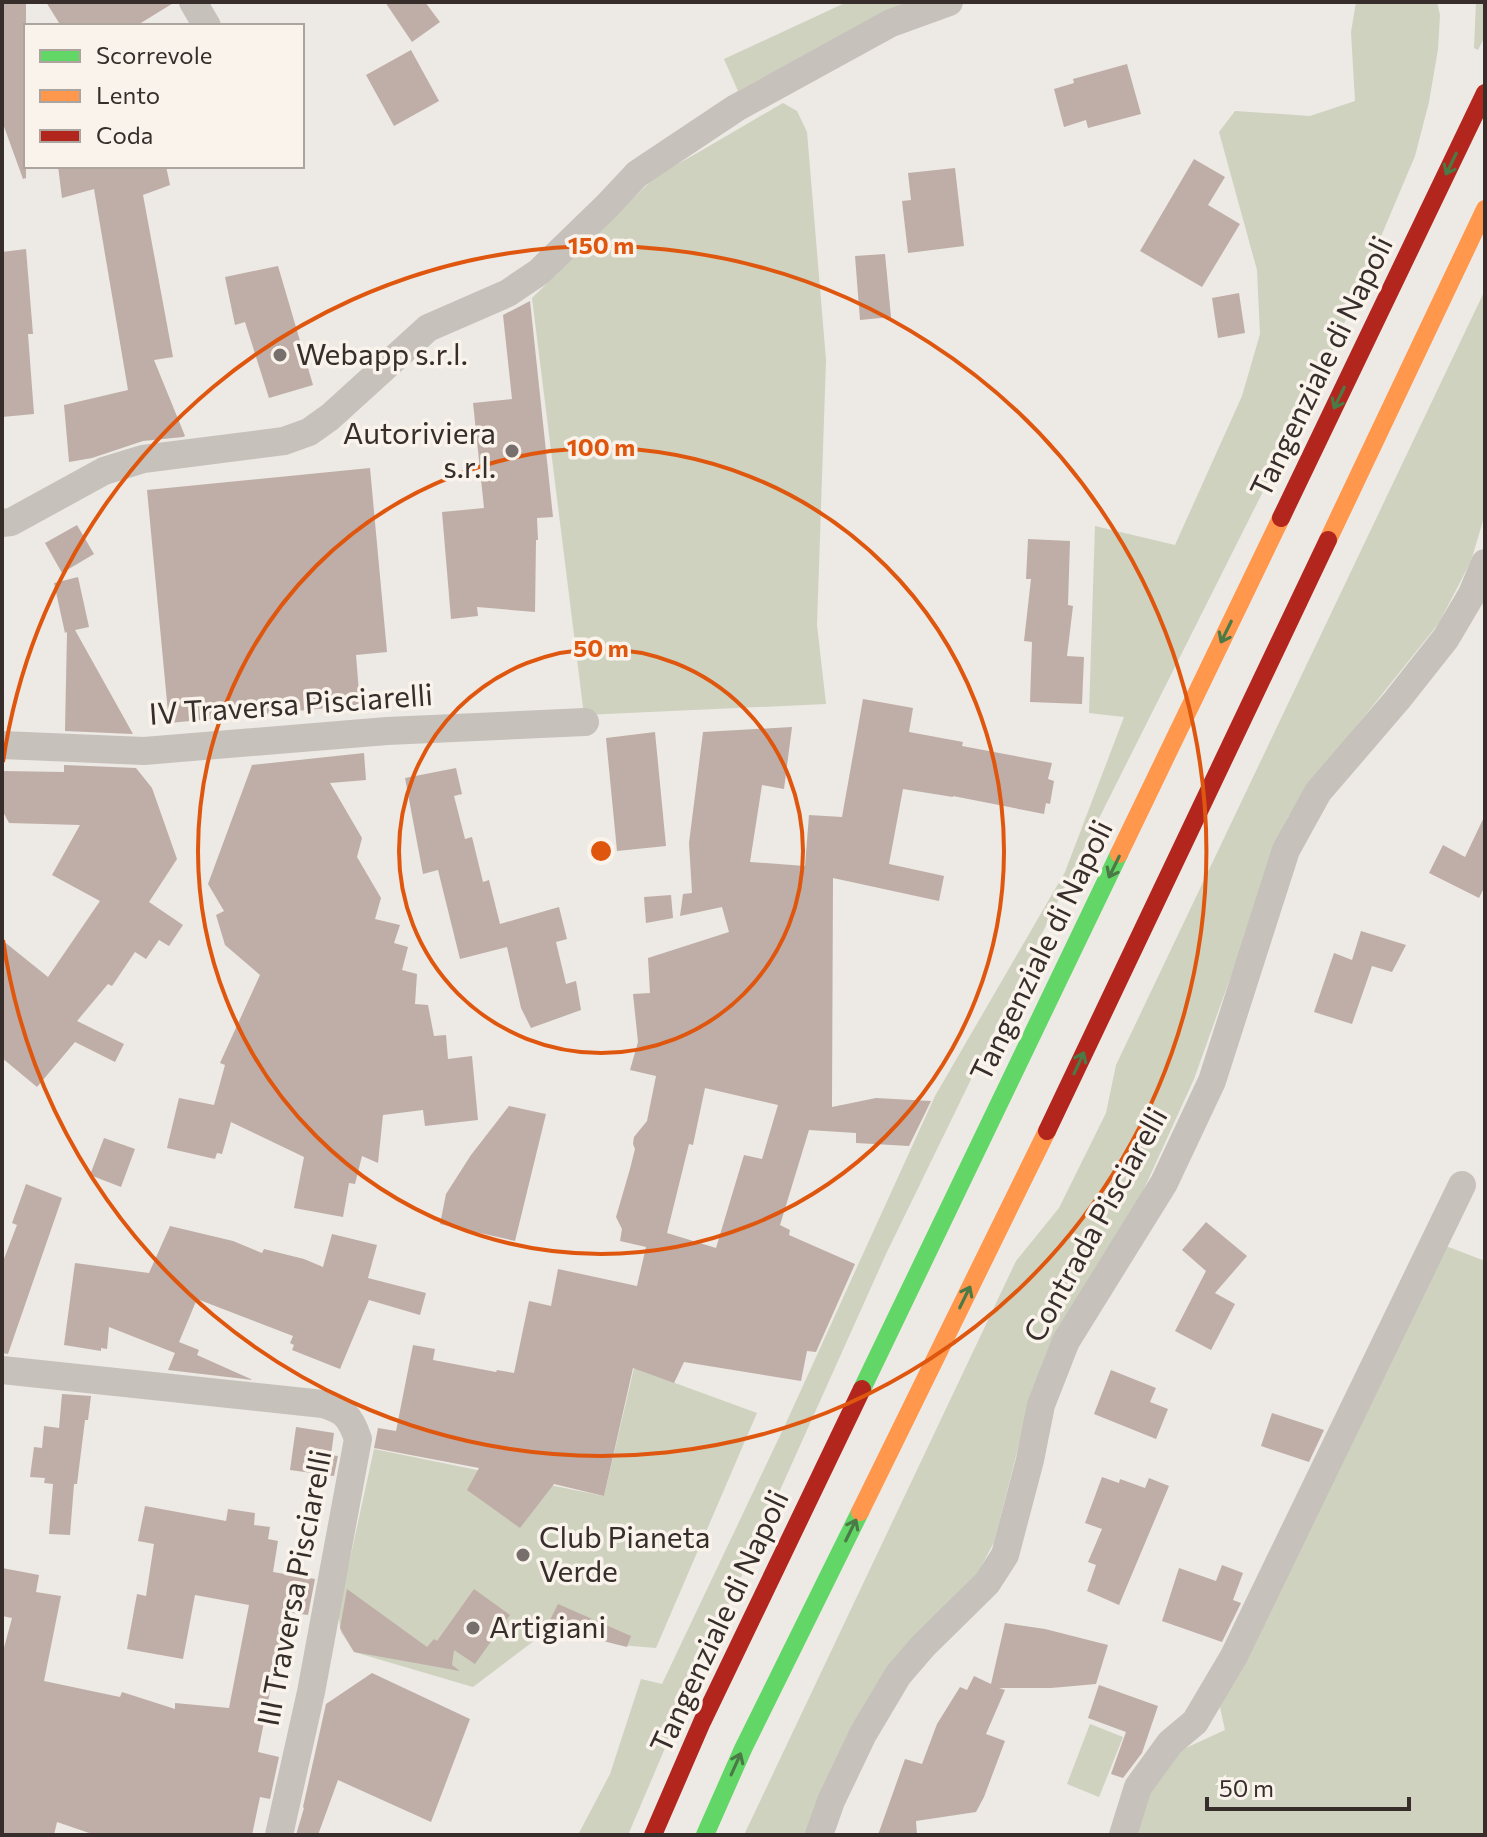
<svg xmlns="http://www.w3.org/2000/svg" width="1487" height="1837" font-family="Commissioner,sans-serif">
  <style>
    .green { fill: #cfd2bf }
    .building { fill: #bfaea7; fill-rule: evenodd }
    .lines { fill: none; stroke-linecap: round; stroke-linejoin: round }
    .street { stroke: #c7c1bc; stroke-width: 28 }
    .fast { stroke: #63d668; stroke-width: 18 }
    .slow { stroke: #ff974d; stroke-width: 18 }
    .jam { stroke: #b3261e; stroke-width: 18 }
    .oneway { stroke: #4b7a46 }
    .ring { fill: none; stroke: #df570e; stroke-width: 4 }
    .poi-dot { fill: #776f6c; stroke: #f9f3ec; stroke-width: 3 }
    .labels { text-anchor: middle; stroke-width: 7; stroke-linejoin: round; paint-order: stroke }
    .poi-label { font-size: 30px; fill: #372e2b; stroke: #f9f3ec; text-anchor: start }
    .street-label { font-size: 30px; fill: #372e2b; stroke: #f9f3ec }
    .centre { fill: #df570e; stroke: #f9f3ec; stroke-width: 4 }
    .ring-label { font-size: 24px; text-anchor: middle; font-weight: bold; fill: #df570e; stroke: #f9f3ec; stroke-width: 7; stroke-linejoin: round; paint-order: stroke }
  </style>
  <rect width="100%" height="100%" fill="#ede9e4"/>
  <path class="green" d="M847,2H924L817,48L738,91L724,59Z
    M1356,2H1437L1440,15L1438,49L1429,102L1415,156L1327,364L1073,870L886,1254L680,1713L628,1835H578L610,1774L641,1679L662,1684L786,1423L935,1096L1065,872L1124,717L1089,713L1095,526L1175,545L1242,396L1260,334L1257,270L1219,132L1235,111L1310,116L1355,101L1351,32Z
    M1476,2H1485V36L1478,50L1474,48Z
    M783,103L797,111L807,132L826,360L817,625L826,704L584,715L532,298L656,176L699,152Z
    M1485,290V514L1471,561L1439,623L1355,728L1288,817L1194,1079L1138,1202L1031,1398L994,1542L971,1586L806,1835H744L1016,1261L1059,1208L1106,1113L1116,1065Z
    M1446,1246L1485,1261V1835H1138L1142,1807L1159,1774L1177,1752L1225,1730L1220,1707Z
    M634,1368L757,1413L656,1648L620,1645L572,1633L543,1634L473,1687L354,1652L341,1632L338,1614L374,1449L604,1496Z
    M1090,1724L1123,1737L1099,1797L1067,1784Z"/>
  <path class="building" d="M2,2H26V178L23,179L2,121Z
    M46,2H175L136,26H61Z
    M385,2H425L440,22L412,42Z
    M411,50L439,101L394,126L366,75Z
    M1127,64L1141,114L1088,128L1086,120L1064,127L1054,89L1074,83L1073,79Z
    M1194,159L1225,177L1208,205L1240,224L1202,287L1140,251Z
    M58,166H166L170,185L143,195L173,357L154,360L185,436L183,437L143,441L92,458L69,462L64,405L128,390L94,189L62,198Z
    M955,168L964,246L908,253L902,201L911,200L908,173Z
    M26,249L33,334H28L34,414L2,417V252Z
    M885,254L891,317L860,320L855,256Z
    M278,266L313,385L269,398L245,322L235,325L225,277Z
    M1239,293L1245,333L1218,338L1212,298Z
    M530,301L553,517L537,518L538,540H536L535,612L477,607L478,616L451,619L442,512L484,508L473,403L512,399L503,315Z
    M370,468L387,652L356,655L360,705L169,723L147,490Z
    M77,525L94,554L62,573L45,543Z
    M1028,539L1070,541L1068,605L1073,606L1067,656L1084,657L1082,704L1030,702L1032,642L1024,641L1031,579H1026Z
    M78,577L89,627L75,630L133,734L65,731L67,632L65,633L54,583Z
    M863,699L913,708L909,732L963,742L962,746L1052,763L1048,779L1054,781L1050,804L1046,803L1044,814L953,796V797L903,789L889,864L944,876L939,901L833,878L832,1107L876,1098L931,1101L909,1146L856,1143V1133L809,1130L780,1225L790,1230L789,1235L855,1264L816,1352L807,1351L801,1381L684,1362L674,1383L633,1368L604,1496L554,1484L520,1528L467,1490L479,1468L374,1448L378,1428L396,1431L413,1345L435,1349L433,1360L496,1372L497,1370L514,1373L529,1301L551,1306L558,1269L637,1286L646,1247L620,1241L622,1229L616,1217L630,1169L635,1149L633,1144L634,1137L647,1121L656,1076L630,1070L638,1042L633,994L650,993L648,958L729,932L722,907L680,916L683,894L692,893L689,843L703,732L792,727L784,789L762,785L750,862L805,866L809,815L842,817ZM705,1088L778,1105L762,1159L744,1155L716,1248L667,1233L689,1144L693,1145Z
    M655,732L666,846L617,851L606,738Z
    M364,753L366,780L330,783L362,838L357,857L381,898L375,919L400,925L394,943L408,947L402,970L417,974L415,1004L428,1005L434,1036L446,1035L448,1059L472,1056L478,1120L425,1126L423,1110L383,1115L378,1163L362,1156L355,1184L349,1183L343,1217L294,1208L304,1157L231,1122L222,1154L217,1153L215,1159L167,1148L179,1098L214,1105L225,1065L220,1063L260,975L225,945L216,915L224,911L208,884L252,765Z
    M64,765L136,768L152,788L177,859L149,902L183,925L169,946L159,940L146,959L135,952L112,986L108,984L77,1021L124,1044L115,1062L75,1042L37,1087L2,1058V940L48,977L100,901L52,875L80,825L9,823L2,810V771L64,772Z
    M456,768L462,794L454,796L465,839L472,837L483,882L489,880L500,924L559,907L567,939L556,942L566,984L576,981L581,1010L531,1028L521,1008L507,947L460,959L438,870L423,874L405,778Z
    M1485,815V886L1479,898L1429,873L1443,845L1465,857Z
    M671,895L673,918L646,923L644,897Z
    M1361,931L1406,945L1392,972L1372,966L1352,1024L1314,1012L1334,953L1352,960Z
    M509,1106L546,1114L515,1241L440,1224L446,1194L471,1155Z
    M104,1138L135,1149L121,1187L90,1175Z
    M26,1184L62,1198L8,1354L2,1353V1264L17,1225L12,1223Z
    M1206,1222L1247,1256L1215,1293L1235,1304L1211,1350L1175,1331L1206,1271L1182,1250Z
    M170,1226L233,1241L262,1253L264,1249L304,1259L323,1267L332,1234L377,1245L368,1278L426,1293L420,1315L369,1300L340,1369L292,1350L294,1345L290,1343L293,1336L197,1299L179,1342L199,1350L197,1355L253,1380L168,1370L175,1353L109,1327L107,1349L101,1348V1351L64,1345L75,1263L149,1273Z
    M1111,1370L1156,1388L1150,1402L1168,1409L1156,1439L1094,1414Z
    M62,1394L91,1396L88,1420H85L77,1484H74L70,1535L49,1534L53,1484L44,1483L45,1478L30,1477L34,1447L42,1448L44,1426L59,1428Z
    M1272,1413L1324,1430L1309,1462L1261,1446Z
    M296,1427L334,1433L331,1455L338,1456L334,1476L290,1470Z
    M1102,1477L1119,1483L1120,1479L1145,1488L1149,1478L1169,1486L1119,1605L1087,1591L1096,1565L1088,1562L1102,1529L1085,1523Z
    M145,1506L226,1521L228,1509L255,1513L254,1525L270,1527L268,1539L278,1541L273,1572L315,1579L308,1615L286,1612L258,1752L279,1757L270,1799L260,1797L252,1835H95L57,1822L54,1835H2V1655L12,1618L2,1616V1568L39,1575L36,1592L61,1596L44,1681L120,1697L122,1692L175,1709V1703L229,1708L249,1605L195,1595L183,1659L127,1649L137,1594L146,1596L154,1544L138,1541Z
    M1222,1565L1243,1573L1233,1600L1241,1603L1222,1642L1162,1621L1179,1568L1216,1581Z
    M347,1589L427,1647L434,1639L437,1641L474,1589L510,1615L475,1664L454,1650L452,1665L460,1671L354,1652L340,1628Z
    M558,1604L631,1636L627,1647L572,1633L543,1634Z
    M1005,1623L1045,1629L1108,1645L1096,1684L1051,1688H999L1005,1690L986,1734L1005,1741L984,1797L976,1812L916,1821L917,1835H878L905,1759L922,1764L937,1724L960,1687L967,1690L974,1676L991,1684Z
    M372,1673L470,1719L431,1822L338,1780L318,1835H296L304,1808L303,1807L326,1704Z
    M1099,1685L1158,1706L1142,1753L1123,1778L1111,1774L1126,1732L1088,1718Z"/>
  <g class="lines">
    <path class="street" d="M193,2L207,26
      M2,523L11,522L104,471L143,459L284,441L309,432L330,417L428,328L508,293L539,272L607,206L637,174L736,108L891,23L949,2
      M2,745L144,751L387,731L585,722
      M2,1370L323,1404C345,1411 350,1416 358,1439L311,1692L279,1835
      M819,1835L831,1801L863,1734L898,1675L923,1646L987,1583L1005,1555L1030,1460L1041,1405L1066,1341L1164,1183L1212,1081L1286,850L1318,792L1397,700L1446,638L1472,594L1485,563
      M1123,1835L1138,1787L1170,1743L1195,1722L1234,1656L1462,1185"/>
    <path class="fast" d="M862,1389L1119,854
      M705,1835L743,1749L860,1512"/>
    <path class="slow" d="M1328,540L1485,209
      M1119,854L1281,518
      M860,1512L1047,1131"/>
    <path class="jam" d="M1281,518L1485,93
      M1047,1131L1328,540
      M653,1835L702,1722L862,1389"/>
  </g>
  <defs><path id="oneway-shaft" d="M-6 0H5M1.5-3L5.5 0L1.5 3" fill="none" stroke-width="1.6" stroke-linecap="round" stroke-linejoin="round" transform="scale(2)"/></defs>
  <g class="oneway">
    <use href="#oneway-shaft" transform="translate(1451 164) rotate(116)"/>
    <use href="#oneway-shaft" transform="translate(1339 398) rotate(116)"/>
    <use href="#oneway-shaft" transform="translate(1226 632) rotate(116)"/>
    <use href="#oneway-shaft" transform="translate(1114 867) rotate(116)"/>
    <use href="#oneway-shaft" transform="translate(1079 1063) rotate(-65)"/>
    <use href="#oneway-shaft" transform="translate(965 1297) rotate(-64)"/>
    <use href="#oneway-shaft" transform="translate(851 1530) rotate(-64)"/>
    <use href="#oneway-shaft" transform="translate(736 1764) rotate(-66)"/>
  </g>
  <g class="ring">
    <circle cx="601" cy="851" r="202"/>
    <circle cx="601" cy="851" r="403"/>
    <path d="M3 762A605 605 0 1 1 3 940"/>
  </g>
  <g class="poi-dot">
    <circle cx="280" cy="355" r="8"/>
    <circle cx="512" cy="451" r="8"/>
    <circle cx="523" cy="1555" r="8"/>
    <circle cx="473" cy="1628" r="8"/>
  </g>
  <g class="labels">
    <g class="poi-label">
      <text x="296" y="365">Webapp s.r.l.</text>
      <text x="496" y="444" text-anchor="end">Autoriviera<tspan x="496" dy="34">s.r.l.</tspan></text>
      <text x="539" y="1548">Club Pianeta<tspan x="539" dy="34">Verde</tspan></text>
      <text x="489" y="1638">Artigiani</text>
    </g>
    <g class="street-label">
      <text transform="translate(1322 367) rotate(-64)" y="10">Tangenziale di Napoli</text>
      <text transform="translate(291 705) rotate(-4)" y="10">IV Traversa Pisciarelli</text>
      <text transform="translate(1042 951) rotate(-64)" y="10">Tangenziale di Napoli</text>
      <text transform="translate(1096 1225) rotate(-61)" y="10">Contrada Pisciarelli</text>
      <text transform="translate(295 1588) rotate(-79)" y="10">III Traversa Pisciarelli</text>
      <text transform="translate(720 1622) rotate(-65)" y="10">Tangenziale di Napoli</text>
    </g>
  </g>
  <circle cx="601" cy="851" r="12" class="centre"/>
  <g class="ring-label">
    <text x="601" y="254">150 m</text>
    <text x="601" y="456">100 m</text>
    <text x="601" y="657">50 m</text>
  </g>
  <rect width="1487" height="1837" fill="none" stroke="#372e2b" stroke-width="8"/>
  <rect x="24" y="24" width="280" height="144" fill="#f9f3ec" stroke="#aba49f" stroke-width="2"/>
  <rect x="40" y="50" width="40" height="12" fill="#63d668" stroke="#aba49f" stroke-width="2"/>
  <text x="96" y="64" font-size="24" fill="#372e2b">Scorrevole</text>
  <rect x="40" y="90" width="40" height="12" fill="#ff974d" stroke="#aba49f" stroke-width="2"/>
  <text x="96" y="104" font-size="24" fill="#372e2b">Lento</text>
  <rect x="40" y="130" width="40" height="12" fill="#b3261e" stroke="#aba49f" stroke-width="2"/>
  <text x="96" y="144" font-size="24" fill="#372e2b">Coda</text>
  <path d="M1207 1797v12h202v-12" fill="none" stroke="#372e2b" stroke-width="4"/>
  <text x="1219" y="1797" font-size="24" fill="#372e2b" stroke="#f9f3ec" stroke-width="6" paint-order="stroke">50 m</text>
</svg>
